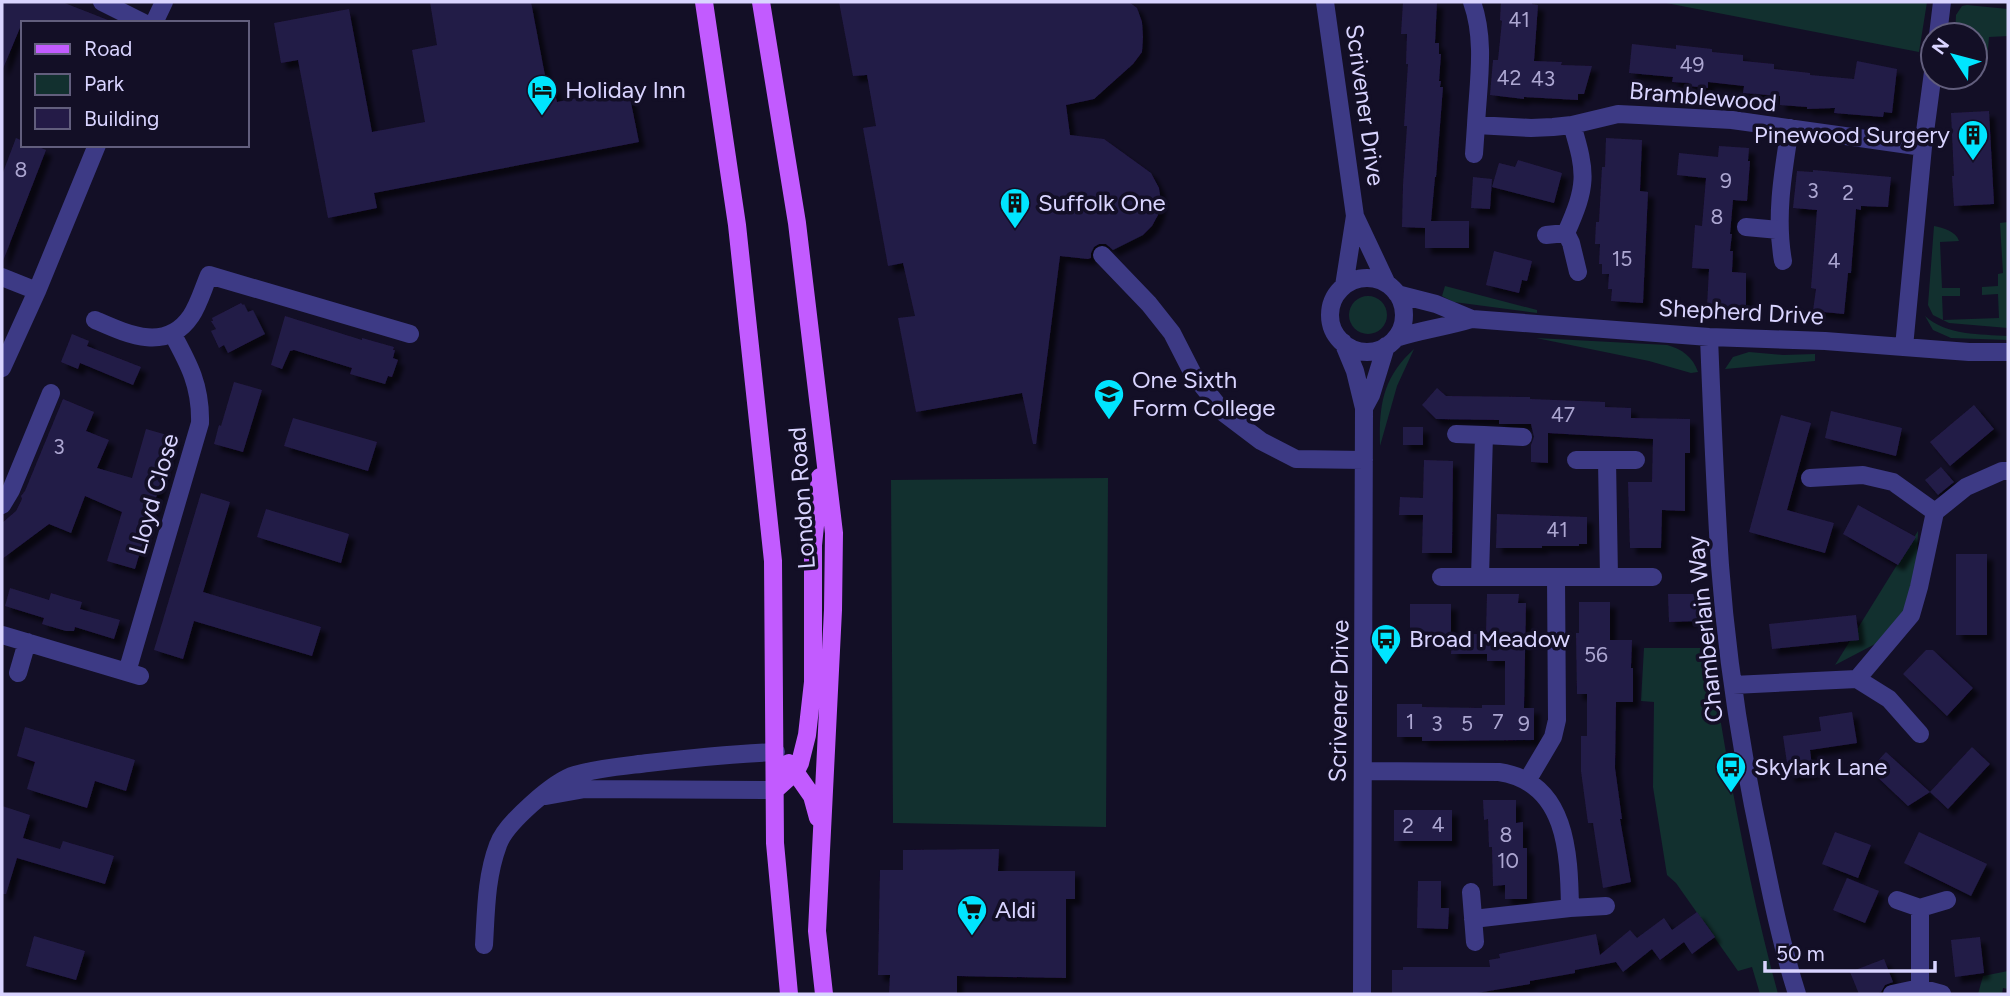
<svg xmlns="http://www.w3.org/2000/svg" width="2010" height="996" font-family="Figtree,sans-serif">
  <style>
    .green { fill: #12302f }
    .building { fill: #241b47; filter: url(#shadow) }
    .lines { fill: none; stroke-linecap: round; stroke-linejoin: round }
    .minor { stroke: #3d3a85; stroke-width: 18 }
    .major { stroke: #c25bff; stroke-width: 18 }
    .labels { text-anchor: middle; stroke-width: 7; stroke-linejoin: round; paint-order: stroke }
    .number-label { font-size: 21px; fill: #aca6d1 }
    .poi-label { font-size: 24px; fill: #d9d4ff; stroke: #130f26; text-anchor: start }
    .street-label { font-size: 24px; fill: #d9d4ff; stroke: #130f26 }
  </style>
  <defs>
    <filter id="shadow"><feDropShadow dx="6" dy="6" stdDeviation="2" flood-color="#0009"/></filter>
  </defs>
  <rect width="100%" height="100%" fill="#130f26"/>
  <path class="green" d="M1661,2H1927L1919,52Z
    M1967,5L2008,9V36L1989,37L1987,61L1982,66L1975,67V35H1955L1956,15L1962,6Z
    M2008,222V328L1949,323L1933,315L1928,305L1934,226C1943,228 1956,231 1959,241L1940,242L1942,288H1960V296H1942L1943,320L1999,318L1998,294L1982,295V287L1998,286V274L2003,273L2000,223Z
    M1445,286L1537,310V313L1454,302L1442,296Z
    M1349 315a19 19 0 1 1 38 0a19 19 0 1 1-38 0Z
    M1925,316C1947,336 1980,334 2008,336V340L1951,338L1933,330Z
    M1536,338L1667,345C1682,349 1693,357 1698,372L1691,373L1649,361Z
    M1414,349L1397,386L1380,446C1379,406 1382,378 1414,349Z
    M1749,352L1783,355L1815,354V361L1725,369L1733,357Z
    M1108,478L1106,827L893,823L891,480Z
    M1918,531L1917,559L1907,608L1877,643L1835,665Z
    M1644,648H1709C1727,765 1747,880 1778,994H1760L1752,967L1738,971L1676,883L1667,875L1653,787L1654,702L1641,701Z
    M2008,971V989L2003,988L2002,994H1978L1983,976Z"/>
  <path class="building" d="M2,2H62L113,22L22,23L2,71Z
    M430,2H531L547,86L553,85L557,102L628,88L639,142L374,193L377,208L328,218L298,60L281,63L274,23L349,9L372,132L425,122L412,50L437,45Z
    M839,2H1129L1137,8L1142,22L1143,37L1142,52L1133,64L1094,99L1066,105L1070,135L1104,139L1151,173L1159,188L1161,202L1158,215L1152,226L1143,235L1113,250L1106,244H1099L1094,247L1091,253V258L1088,259L1060,256L1036,444H1033L1022,393L916,412L898,318L915,316L903,263L888,266L863,128L876,126L867,75L853,76Z
    M1403,2H1437L1435,43H1439V54H1441L1439,81H1441L1440,87H1443L1436,177H1435L1431,221H1469V248H1425V228L1402,227L1403,185L1407,126H1404L1408,64H1406L1407,34H1401Z
    M1501,2H1532V4L1538,5L1534,61L1562,62L1561,65L1592,66L1584,94H1578V100L1524,97V99L1490,95L1493,60H1498L1502,21L1500,20Z
    M1632,44L1676,49V45L1712,49V52L1743,55V61L1774,64V69L1810,73V75L1854,79L1857,61L1897,69L1892,113L1884,112L1883,117L1834,113L1835,108L1807,109V107L1780,105V96L1743,93L1744,86L1708,82V88L1688,86L1689,83L1672,82L1673,77L1629,73Z
    M1989,111L1994,204L1954,206L1952,176H1954L1951,113Z
    M16,138L23,141V145H34L46,150L3,261H2V175Z
    M1606,138L1642,140L1640,191L1648,192L1643,303L1611,301L1612,289H1608L1609,274H1602V264H1599L1600,244H1595L1596,222H1599L1602,167H1605Z
    M1719,146L1749,148L1748,161H1750L1747,201L1733,200L1730,234H1732L1730,251H1733L1732,272L1746,273V309L1707,307L1709,269L1692,268L1695,225L1702,226L1706,178L1677,175L1679,153L1718,157Z
    M1518,160L1562,173L1554,203L1492,187L1499,163L1515,167Z
    M1813,170L1891,177L1888,207L1861,206V210L1856,209L1851,273H1848L1844,314L1813,311L1816,289L1811,288L1817,210L1793,208L1797,171L1813,172Z
    M1473,177L1492,179L1490,209L1471,208Z
    M1494,251L1532,261L1527,281L1522,280L1519,293L1486,285Z
    M241,303L243,305L244,304L248,312L253,310L265,334L228,353L224,345L219,348L211,331L216,329L211,321H213L212,318Z
    M285,316L362,340V338L394,347L393,350H395L393,358L398,360L392,377L388,376L385,384L350,374L352,368L294,350L290,351L282,369L271,365Z
    M72,334L89,341L87,346L141,367L133,385L80,363L78,369L61,362Z
    M234,382L262,390L243,452L214,444L219,425L221,426Z
    M1437,388L1446,396L1530,397V399L1605,402V407L1631,408V418L1690,419V453H1685V511L1662,510L1661,548H1630L1628,482H1652L1653,439L1548,433V463L1531,462V445L1534,437L1531,424H1499V420L1436,419L1422,405Z
    M63,399L94,412L86,431L109,440L97,468L132,478L146,429L174,437L135,569L107,561L122,512L85,496L71,533L49,524L2,559V523L16,511L22,499L21,496L25,491Z
    M1974,405L1994,429L1950,466L1930,442Z
    M1831,411L1902,428L1896,456L1825,438Z
    M1781,415L1811,423L1787,510L1834,523L1825,553L1749,532Z
    M293,418L377,442L368,471L284,446Z
    M1403,427H1423V445H1403Z
    M1424,460L1453,461L1452,553H1422L1423,515H1399L1400,497L1423,498Z
    M1941,467L1954,482L1938,495L1925,480Z
    M201,493L230,502L203,592L321,627L312,656L194,621L183,659L154,650Z
    M1858,505L1916,537L1898,565L1843,534Z
    M266,509L349,534L341,563L257,537Z
    M1497,514L1587,517V544H1579V546H1542V548H1496Z
    M1956,554H1987V635H1956Z
    M10,588L49,600L51,593L67,598L82,602L80,609L120,620L114,639L75,627L74,631H66L42,624L44,618L5,606Z
    M1487,594H1519L1518,603H1526L1524,708H1534V740L1422,741V737H1397V704H1422V707L1482,708V705H1505V661H1487V654H1451L1452,634H1486Z
    M1668,594H1698V621L1669,622Z
    M1579,602H1610V640H1632L1631,668H1633V702H1616L1615,768L1622,819H1620L1631,882L1603,888L1593,823H1588L1581,771V736H1587V694H1577L1576,633H1579Z
    M1410,604H1451V634H1410Z
    M1856,615L1859,640L1772,649L1769,624Z
    M1926,650H1933L1973,688L1947,716L1903,674Z
    M1852,712L1857,743L1810,750L1813,773L1789,776L1783,736L1821,731L1819,717Z
    M25,727L135,760L126,791L95,781L87,808L27,789L35,762L17,756Z
    M1972,747L1990,764L1948,809L1930,792Z
    M1886,752L1930,792L1908,806L1873,773V766Z
    M1483,800H1516V823L1523,822V848H1527V899H1505V885L1493,886L1492,847H1489L1488,819L1484,820Z
    M2,806L30,815L23,838L60,849L63,841L114,856L105,884L17,858L6,894H2Z
    M1394,810H1452V841H1394Z
    M1835,832L1871,845L1858,878L1822,864Z
    M1919,832L1987,864L1971,896L1904,863Z
    M999,849L998,871H1075V899H1066V978L957,976V994H889L890,975H878L880,870H903V850Z
    M1847,878L1879,891L1865,923L1833,910Z
    M1418,881H1441V908H1449L1448,929L1417,928Z
    M1697,912L1715,937L1692,954L1684,942L1660,960L1652,949L1623,972L1616,962L1575,970V973L1530,981V984L1477,993V994H1392V970H1403V967H1490L1489,960L1500,958L1499,954L1596,934L1600,955L1630,930L1637,938L1664,918L1672,930Z
    M34,936L85,951L76,980L26,966Z
    M1980,937L1984,973L1955,977L1951,940Z
    M1884,959L1893,982L1885,985L1881,992L1876,994H1859L1850,972Z"/>
  <g class="lines">
    <path class="minor" d="M102,2L144,23
      M1325,2L1355,216L1344,286
      M1472,2C1486,41 1478,84 1476,125L1531,128L1553,127L1572,125L1618,114L1639,115L1732,120L1923,147
      M154,23L164,2
      M1938,35L1942,2
      M1572,125C1587,174 1587,186 1566,233L1571,243L1578,272
      M1474,154L1476,125
      M1355,216L1387,284
      M1746,227L1779,230
      M1546,235L1566,233
      M1102,255L1149,304L1172,333L1193,374L1224,413L1261,441L1296,459L1364,460
      M1783,261C1775,217 1783,172 1790,128
      M2,277L37,291
      M1330 315a37 37 0 1 1 74 0a37 37 0 1 1-74 0Z
      M1397,294L1436,304L1472,319L1709,337L1825,341L1969,352H2008
      M95,320C127,334 166,353 191,316C199,304 203,289 209,275L410,334
      M1709,337C1712,413 1715,489 1720,565C1727,661 1742,756 1762,849C1772,898 1782,947 1797,994
      M1396,338C1421,330 1446,327 1472,319
      M1343,342L1355,371L1364,408L1362,994
      M1904,347L1923,147L1933,72
      M2,368L37,291L97,145
      M1364,408L1371,395L1386,346
      M1456,434L1484,435
      M1576,460H1636
      M1607,460L1609,577
      M1810,478L1863,475L1893,482L1935,512
      M2,505L11,490L51,393
      M1441,577H1653
      M1480,577L1484,435L1523,437
      M2,635L140,676
      M127,672L200,423C201,386 189,364 172,333
      M18,673L27,642
      M1857,679L1889,699L1920,734
      M1733,685L1857,679L1911,615L1919,587L1935,512L1966,487L2002,471H2008
      M1363,771L1499,772C1567,782 1569,853 1570,908
      M1527,781L1553,737L1557,720L1556,577
      M546,796L585,789L775,790
      M1471,892L1475,942
      M1897,900L1920,908
      M1473,919L1570,908L1606,906
      M484,945C486,911 486,877 498,845C505,824 554,781 575,775C598,768 624,766 648,763C691,758 733,754 776,752
      M1920,988V908L1947,900
      M1892,994L1920,988L1942,994"/>
    <path class="major" d="M704,2L737,225L773,561L775,843L789,994
      M761,2L797,223L834,533L833,610L817,931L824,994
      M789,763L812,796L818,818
      M775,790L796,771L800,763L807,735L813,682V545L820,477"/>
  </g>
  <defs>
    <g id="hotel-pin" transform="scale(1.575)"><path d="M0 17L-7.5 6A9.5 9.5 0 1 1 7.5 6Z" fill="#00e5ff" stroke="#130f26"/><path d="M-6-4.5h1.5V1H6V5H4.5V3h-9V5H-6ZM-4 0a1.8 1.8 0 1 1 3.6 0ZM.5 0V-2.5h3Q6-2.5 6 0Z" fill="#111"/></g>
    <g id="building-pin" transform="scale(1.575)"><path d="M0 17L-7.5 6A9.5 9.5 0 1 1 7.5 6Z" fill="#00e5ff" stroke="#130f26"/><path d="M-4-6H4V6H1V3H-1V6H-4ZM-2.5-4.3h1.7v1.8h-1.7ZM.8-4.3h1.7v1.8H.8ZM-2.5-1h1.7V.8h-1.7ZM.8-1h1.7V.8H.8Z" fill="#111"/></g>
    <g id="university-pin" transform="scale(1.575)"><path d="M0 17L-7.5 6A9.5 9.5 0 1 1 7.5 6Z" fill="#00e5ff" stroke="#130f26"/><path d="M0-5L7-2L0 1L-7-2ZM-4 1L0 2.5L4 1V4Q0 6-4 4Z" fill="#111"/></g>
    <g id="bus-pin" transform="scale(1.575)"><path d="M0 17L-7.5 6A9.5 9.5 0 1 1 7.5 6Z" fill="#00e5ff" stroke="#130f26"/><path d="M-5-6H5V4H4V6H2V4H-2V6H-4V4H-5ZM-3.5-4V0h7V-4ZM-3.5 1.2v1.5H-2V1.2ZM2 1.2v1.5H3.5V1.2Z" fill="#111"/></g>
    <g id="supermarket-pin" transform="scale(1.575)"><path d="M0 17L-7.5 6A9.5 9.5 0 1 1 7.5 6Z" fill="#00e5ff" stroke="#130f26"/><path d="M-6-5.5h2.5l.6 2H6L4.5 2H-2.5L-4.4-4H-6ZM-1.5 3.2a1.3 1.3 0 1 0 .1 0ZM3 3.2a1.3 1.3 0 1 0 .1 0Z" fill="#111"/></g>
  </defs>
  <g fill-rule="evenodd">
    <use href="#hotel-pin" x="542" y="90"/>
    <use href="#building-pin" x="1973" y="135"/>
    <use href="#building-pin" x="1015" y="203"/>
    <use href="#university-pin" x="1109" y="394"/>
    <use href="#bus-pin" x="1386" y="639"/>
    <use href="#bus-pin" x="1731" y="767"/>
    <use href="#supermarket-pin" x="972" y="910"/>
  </g>
  <g class="labels">
    <g class="number-label">
      <text x="1519" y="27">41</text>
      <text x="1692" y="72">49</text>
      <text x="1509" y="85">42</text>
      <text x="1543" y="86">43</text>
      <text x="21" y="177">8</text>
      <text x="1726" y="188">9</text>
      <text x="1813" y="198">3</text>
      <text x="1848" y="200">2</text>
      <text x="1717" y="224">8</text>
      <text x="1622" y="266">15</text>
      <text x="1834" y="268">4</text>
      <text x="1563" y="422">47</text>
      <text x="59" y="454">3</text>
      <text x="1557" y="537">41</text>
      <text x="1596" y="662">56</text>
      <text x="1410" y="729">1</text>
      <text x="1498" y="729">7</text>
      <text x="1437" y="731">3</text>
      <text x="1467" y="731">5</text>
      <text x="1524" y="731">9</text>
      <text x="1438" y="832">4</text>
      <text x="1408" y="833">2</text>
      <text x="1506" y="842">8</text>
      <text x="1508" y="868">10</text>
    </g>
    <g class="poi-label">
      <text x="565" y="98">Holiday Inn</text>
      <text x="1950" y="143" text-anchor="end">Pinewood Surgery</text>
      <text x="1038" y="211">Suffolk One</text>
      <text x="1132" y="388">One Sixth<tspan x="1132" dy="28">Form College</tspan></text>
      <text x="1409" y="647">Broad Meadow</text>
      <text x="1754" y="775">Skylark Lane</text>
      <text x="995" y="918">Aldi</text>
    </g>
    <g class="street-label">
      <text transform="translate(1703 97) rotate(5)" y="8">Bramblewood</text>
      <text transform="translate(1365 105) rotate(82)" y="8">Scrivener Drive</text>
      <text transform="translate(1741 312) rotate(3)" y="8">Shepherd Drive</text>
      <text transform="translate(154 494) rotate(-74)" y="8">Lloyd Close</text>
      <text transform="translate(802 498) rotate(-94)" y="8">London Road</text>
      <text transform="translate(1705 629) rotate(-96)" y="8">Chamberlain Way</text>
      <text transform="translate(1339 701) rotate(-89)" y="8">Scrivener Drive</text>
    </g>
  </g>
  <rect width="2010" height="996" fill="none" stroke="#d9d4ff" stroke-width="7"/>
  <rect x="21" y="21" width="228" height="126" fill="#130f26" stroke="#625e7d" stroke-width="2"/>
  <rect x="35" y="44" width="35" height="10" fill="#c25bff" stroke="#625e7d" stroke-width="2"/>
  <text x="84" y="56" font-size="21" fill="#d9d4ff">Road</text>
  <rect x="35" y="74" width="35" height="21" fill="#12302f" stroke="#625e7d" stroke-width="2"/>
  <text x="84" y="91" font-size="21" fill="#d9d4ff">Park</text>
  <rect x="35" y="108" width="35" height="21" fill="#241b47" stroke="#625e7d" stroke-width="2"/>
  <text x="84" y="126" font-size="21" fill="#d9d4ff">Building</text>
  <g transform="translate(1954 56) rotate(306)"><circle r="33" fill="#130f26" stroke="#625e7d" stroke-width="2"/>
  <path d="M0-5L12 26L0 18L-12 26Z" fill="#00e5ff"/>
  <text y="-10" font-size="19" font-weight="bold" text-anchor="middle" fill="#d9d4ff">N</text>
  </g>
  <path d="M1765 961v10h170v-10" fill="none" stroke="#d9d4ff" stroke-width="3.5"/>
  <text x="1776" y="961" font-size="21" fill="#d9d4ff" stroke="#130f26" stroke-width="5" paint-order="stroke">50 m</text>
</svg>
